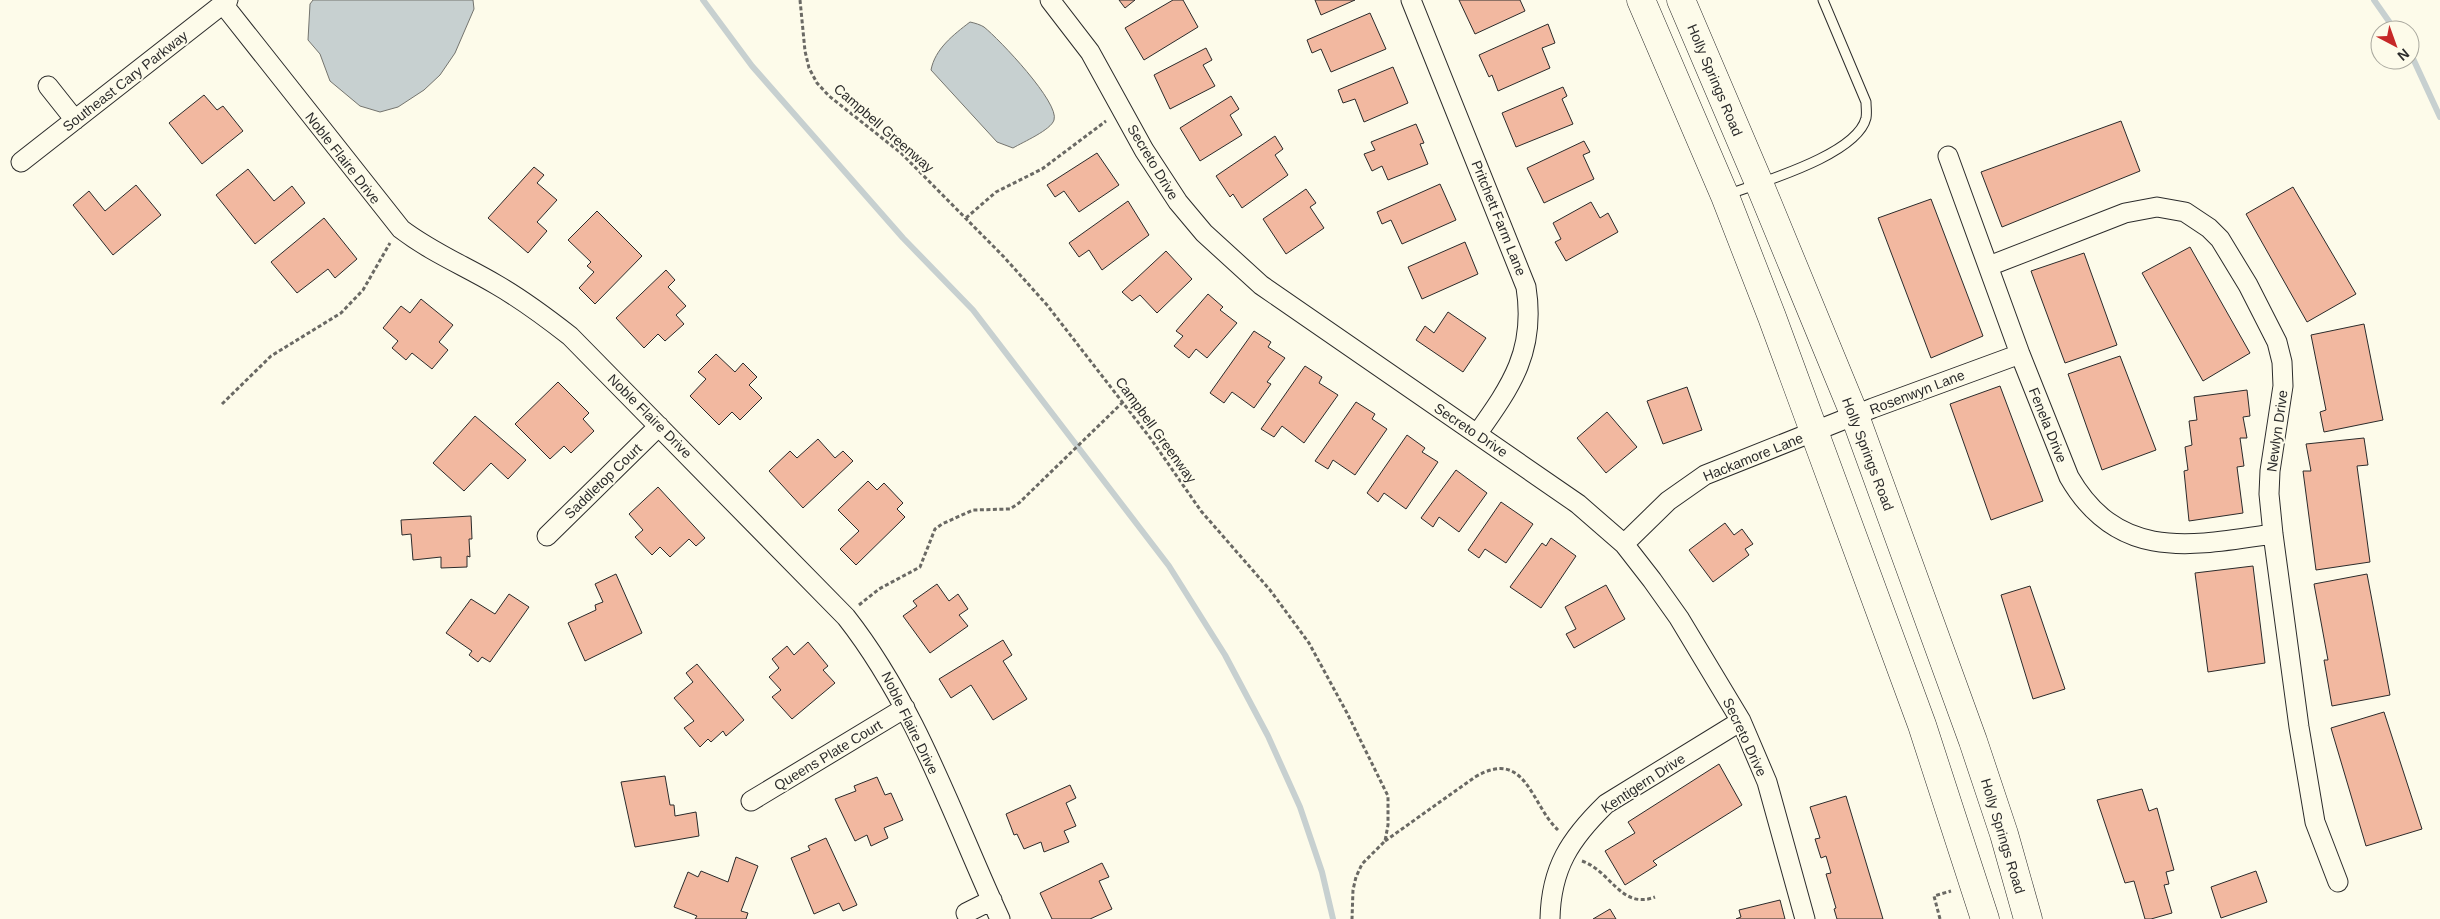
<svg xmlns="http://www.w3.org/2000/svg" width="2440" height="919" font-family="Helvetica,sans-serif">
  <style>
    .water { fill: #c7d0d0; stroke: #74746e }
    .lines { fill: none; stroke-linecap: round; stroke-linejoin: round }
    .stream { stroke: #c7d0d0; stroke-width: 6 }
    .building { fill: #f2b8a0; stroke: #2b2b2b }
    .service-casing { stroke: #2b2b2b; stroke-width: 11 }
    .minor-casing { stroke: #2b2b2b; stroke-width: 21 }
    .primary-casing { stroke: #2b2b2b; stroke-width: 29 }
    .path { stroke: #6a6964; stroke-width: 3; stroke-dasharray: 4 2.5; stroke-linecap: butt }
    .service { stroke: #fdfbea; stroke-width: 9 }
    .minor { stroke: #fdfbea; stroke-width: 19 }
    .primary { stroke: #fdfbea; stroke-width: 28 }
    .labels { text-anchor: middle; stroke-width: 4; stroke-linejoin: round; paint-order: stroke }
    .street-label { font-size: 14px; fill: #2b2b2b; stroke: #fdfbea }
  </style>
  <rect width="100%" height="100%" fill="#fdfbea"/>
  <path class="water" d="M313,0H473L474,9L455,53L440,75L424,90L398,107L380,112L360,106L330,81L320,54L308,40L310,4Z
    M970,22C975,23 981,25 984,27C999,39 1060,103 1054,120C1051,130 1023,142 1013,148L997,142L931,70C935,49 953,35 970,22Z"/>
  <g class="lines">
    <path class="stream" d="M703,0L752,66L903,238L973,310L1169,566L1225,655L1268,736L1300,807L1322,872L1333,919
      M2374,0L2395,30
      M2410,52L2440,117"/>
  </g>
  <path class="building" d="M1119,0H1135L1125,8Z
    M1173,0H1183L1198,27L1144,60L1125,28Z
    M1315,0H1355L1321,15Z
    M1459,0H1520L1525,11L1475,34Z
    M1370,13L1386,49L1331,72L1321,49L1312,53L1307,40Z
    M1548,24L1555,43L1542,48L1550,68L1498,91L1492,75L1489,77L1479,55Z
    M1206,48L1212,60L1203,65L1215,86L1170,109L1154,75Z
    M1393,67L1408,103L1364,122L1355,99L1343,103L1338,90Z
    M1563,87L1567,96L1562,99L1573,124L1516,147L1502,113Z
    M204,95L217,110L223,106L243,131L202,164L169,123Z
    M1231,96L1239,109L1230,115L1242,135L1200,161L1180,128Z
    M2121,121L2140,171L2002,227L1981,172Z
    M1416,124L1424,143L1420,144L1428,164L1388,180L1382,166L1372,171L1364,154L1375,150L1371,142Z
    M1275,136L1283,149L1275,155L1288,175L1242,208L1233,194L1230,197L1216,176Z
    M1584,141L1590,152L1583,155L1594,179L1544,203L1527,168Z
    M1097,153L1119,185L1079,212L1064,191L1055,197L1047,185Z
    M534,167L544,175L537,183L557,200L537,222L547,231L528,253L488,218Z
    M248,169L274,201L292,186L305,203L255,244L216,195Z
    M1440,184L1456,220L1402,244L1391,220L1382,224L1377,212Z
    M136,185L161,215L113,255L73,205L89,191L105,211Z
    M2293,187L2356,294L2307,322L2246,214Z
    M1306,189L1316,203L1310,207L1324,228L1286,254L1263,219Z
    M1931,199L1983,336L1931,358L1878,218Z
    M1128,201L1149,235L1102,270L1089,250L1079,257L1069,243Z
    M1591,202L1600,218L1608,213L1618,232L1566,261L1555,242L1561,239L1553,223Z
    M597,211L642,256L595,304L579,288L594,272L587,266L591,262L568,240Z
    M324,218L357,259L335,278L328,269L297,293L271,262Z
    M1465,242L1478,274L1422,299L1408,267Z
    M2190,247L2250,353L2203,381L2142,273Z
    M1166,251L1192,279L1157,313L1140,295L1132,301L1122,292Z
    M2084,253L2117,345L2065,363L2031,271Z
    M666,270L675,280L668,287L686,306L676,315L684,324L665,341L658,334L644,348L616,318Z
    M1208,294L1223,307L1220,310L1237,323L1207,358L1196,349L1189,358L1174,346L1183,336L1176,331Z
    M421,299L453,325L439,342L448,350L432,369L412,353L406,360L392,348L398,341L383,328L401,306L410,313Z
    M1448,312L1486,338L1463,372L1416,340L1425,326L1434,333Z
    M2364,324L2383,420L2324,432L2320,412L2326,410L2311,335Z
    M1254,331L1271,342L1268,347L1285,358L1267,382L1271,384L1254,408L1232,392L1224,403L1210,393Z
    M716,354L735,372L743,363L757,377L749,385L762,398L740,420L732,412L719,425L690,396L706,379L698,372Z
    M2120,356L2156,450L2102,470L2068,374Z
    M1305,366L1322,377L1319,383L1338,395L1304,443L1282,426L1274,437L1261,429Z
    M558,382L589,413L583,419L594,431L571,453L564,446L550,459L515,424Z
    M2000,386L2043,501L1991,520L1950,404Z
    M1687,387L1702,430L1663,444L1647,401Z
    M2247,390L2250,416L2243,417L2247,438H2240L2244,466L2237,467L2243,513L2189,521L2184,471L2188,470L2185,447L2192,445L2189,421L2197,420L2194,397Z
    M1356,402L1375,414L1372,419L1387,429L1355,475L1333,460L1328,469L1315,461Z
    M1607,412L1637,447L1606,473L1577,438Z
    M475,416L526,460L508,479L491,463L464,491L433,463Z
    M1407,435L1425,448L1422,452L1438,462L1406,509L1384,493L1378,502L1367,493Z
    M2364,438L2368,465L2357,466L2370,562L2316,570L2303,471H2311L2306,444Z
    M818,439L835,458L843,451L853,461L803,508L769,471L790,451L797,458Z
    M1456,470L1487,493L1459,532L1439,517L1433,527L1421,518Z
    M868,481L877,490L884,483L903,503L897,509L905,517L856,565L840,549L859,531L838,510Z
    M658,487L705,538L696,546L689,539L670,557L660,547L652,555L635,537L643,530L629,514Z
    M1501,502L1533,524L1506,563L1485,549L1479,558L1468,550Z
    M471,516L472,539H469L470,557L467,556V567L441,568V557L413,560L411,534L402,535L401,520Z
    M1725,523L1734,535L1742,529L1753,544L1745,549L1749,555L1713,582L1689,550Z
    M1551,538L1576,556L1541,608L1510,587L1542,543L1546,546Z
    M2253,566L2265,663L2208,672L2195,573Z
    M616,574L642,633L585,661L568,623L596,610L595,605L603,602L595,584Z
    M2367,574L2390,695L2332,706L2324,660H2328L2314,584Z
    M937,584L949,601L958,594L968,609L959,615L968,626L930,653L903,616L917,606L913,601Z
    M1606,585L1625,619L1574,648L1566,634L1576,629L1565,607Z
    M2030,586L2065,689L2033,699L2001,595Z
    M509,594L529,607L490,662L482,657L478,662L469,655L472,651L446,633L471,599L495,614Z
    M1003,640L1012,655L1003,661L1027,699L993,720L971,685L951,698L939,679Z
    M808,642L828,666L823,670L835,683L792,719L772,697L781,690L769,677L779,668L772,659L787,646L794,655Z
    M697,664L744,720L726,736L723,731L711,742L708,739L700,747L684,728L694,721L674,698L693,682L686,673Z
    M2384,712L2422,829L2366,846L2331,728Z
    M1719,764L1742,805L1653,861L1657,865L1625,885L1605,851L1635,833L1628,822Z
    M665,776L670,805H674L675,816L696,812L699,836L635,847L621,782Z
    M877,777L885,795L891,793L903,820L884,828L888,838L871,846L867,835L855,841L835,799L856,791L854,786Z
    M1070,785L1076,798L1066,803L1076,826L1064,831L1069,842L1044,852L1041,842L1024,849L1017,834L1014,835L1006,814Z
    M2142,789L2149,811L2157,808L2174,870L2166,872L2169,884L2164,885L2172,913L2151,919H2145L2134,881L2125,883L2097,800Z
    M1846,796L1883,919H1837L1834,909L1836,908L1826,874L1831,873L1826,856L1821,858L1815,839L1820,838L1810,807Z
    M826,838L857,905L843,911L839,903L814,914L791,858L810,850L808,846Z
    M736,857L758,866L741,911L748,913L746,919H695L697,916L674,907L688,872L698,877L701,871L728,882Z
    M1102,863L1109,877L1099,881L1112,909L1090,919H1052L1040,893Z
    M2256,871L2267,902L2221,918L2211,887Z
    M1780,900L1785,919H1736L1741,917L1739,910Z
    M1610,909L1616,919H1593Z"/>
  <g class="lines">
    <g class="service-casing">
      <path id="service" d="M1727,195C1761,182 1857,155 1866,118C1867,113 1866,107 1866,102L1823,0"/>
    </g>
    <g class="minor-casing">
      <path id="minor" d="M1050,0L1090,52L1144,150L1178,202L1204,233L1261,285L1578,504L1624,544L1652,580L1679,618L1741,721L1767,782L1805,919
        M1411,0L1526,287C1536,350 1512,385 1477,434
        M223,4L401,229C431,252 465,266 497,285C523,300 547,318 570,336L846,617C916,706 953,817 1000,919
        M48,86L75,120
        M1948,156L2020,354L2069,477C2118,562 2191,546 2273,534
        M21,162L228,0
        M1989,266L2125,213L2157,207L2185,212L2209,228L2220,239L2248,285L2277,342L2282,362L2283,386L2270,471L2269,494L2273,534L2299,727L2315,822L2338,882
        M547,536L659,426
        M1624,544L1668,501L1705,475L1873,408L2020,354
        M751,801L905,708
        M966,913L992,900
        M1550,919C1551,868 1570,839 1606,804L1741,721"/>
    </g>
    <g class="primary-casing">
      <path id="primary" d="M1641,0L1725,196L1772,317L1922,725L1985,919
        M1681,0L1759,183L1855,416L1973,741L2004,834L2028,919"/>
    </g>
    <path class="path" d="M800,0L805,51L809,68L817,83L829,96L901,153L1004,257L1047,305L1151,439L1201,511L1270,590L1309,643L1347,713L1388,796V825L1385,841L1362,864L1356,877L1353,890L1352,919
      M966,218L996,192L1042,169L1106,121
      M222,404L271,356L341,313L363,290L390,243
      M859,605L879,589L920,567L935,529L942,524L973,510L1010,509L1019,503L1123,402
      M1385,841L1475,777C1526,747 1531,805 1558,830
      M1582,861C1611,871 1621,910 1655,897
      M1940,919L1934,896L1951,891"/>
    <use href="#service" class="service"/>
    <use href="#minor" class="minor"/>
    <use href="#primary" class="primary"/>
  </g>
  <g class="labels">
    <g class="street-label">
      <text transform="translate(1715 80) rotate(67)" y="5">Holly Springs Road</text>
      <text transform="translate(125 81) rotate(-38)" y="5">Southeast Cary Parkway</text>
      <text transform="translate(884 128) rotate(41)" y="5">Campbell Greenway</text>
      <text transform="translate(343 158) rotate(52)" y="5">Noble Flaire Drive</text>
      <text transform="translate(1153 162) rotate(59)" y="5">Secreto Drive</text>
      <text transform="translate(1499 218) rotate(68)" y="5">Pritchett Farm Lane</text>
      <text transform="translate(1917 392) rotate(-21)" y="5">Rosenwyn Lane</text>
      <text transform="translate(650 416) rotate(45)" y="5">Noble Flaire Drive</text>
      <text transform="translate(2048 425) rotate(68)" y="5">Fenela Drive</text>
      <text transform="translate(1156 430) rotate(54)" y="5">Campbell Greenway</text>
      <text transform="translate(1471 430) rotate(34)" y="5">Secreto Drive</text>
      <text transform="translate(2277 431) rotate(-82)" y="5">Newlyn Drive</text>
      <text transform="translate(1868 454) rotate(69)" y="5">Holly Springs Road</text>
      <text transform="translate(1753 457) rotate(-22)" y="5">Hackamore Lane</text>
      <text transform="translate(603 481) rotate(-44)" y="5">Saddletop Court</text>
      <text transform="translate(910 723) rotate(64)" y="5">Noble Flaire Drive</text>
      <text transform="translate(1745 737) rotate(65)" y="5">Secreto Drive</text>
      <text transform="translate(828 755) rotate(-31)" y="5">Queens Plate Court</text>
      <text transform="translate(1643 783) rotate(-33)" y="5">Kentigern Drive</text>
      <text transform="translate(2003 836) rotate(73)" y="5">Holly Springs Road</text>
    </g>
  </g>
  <g transform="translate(2395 45) rotate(139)"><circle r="24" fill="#fdfbea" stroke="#a9a89e"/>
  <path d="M0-4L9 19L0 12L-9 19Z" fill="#c62828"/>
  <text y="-8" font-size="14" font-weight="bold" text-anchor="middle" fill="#2b2b2b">N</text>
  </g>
</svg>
